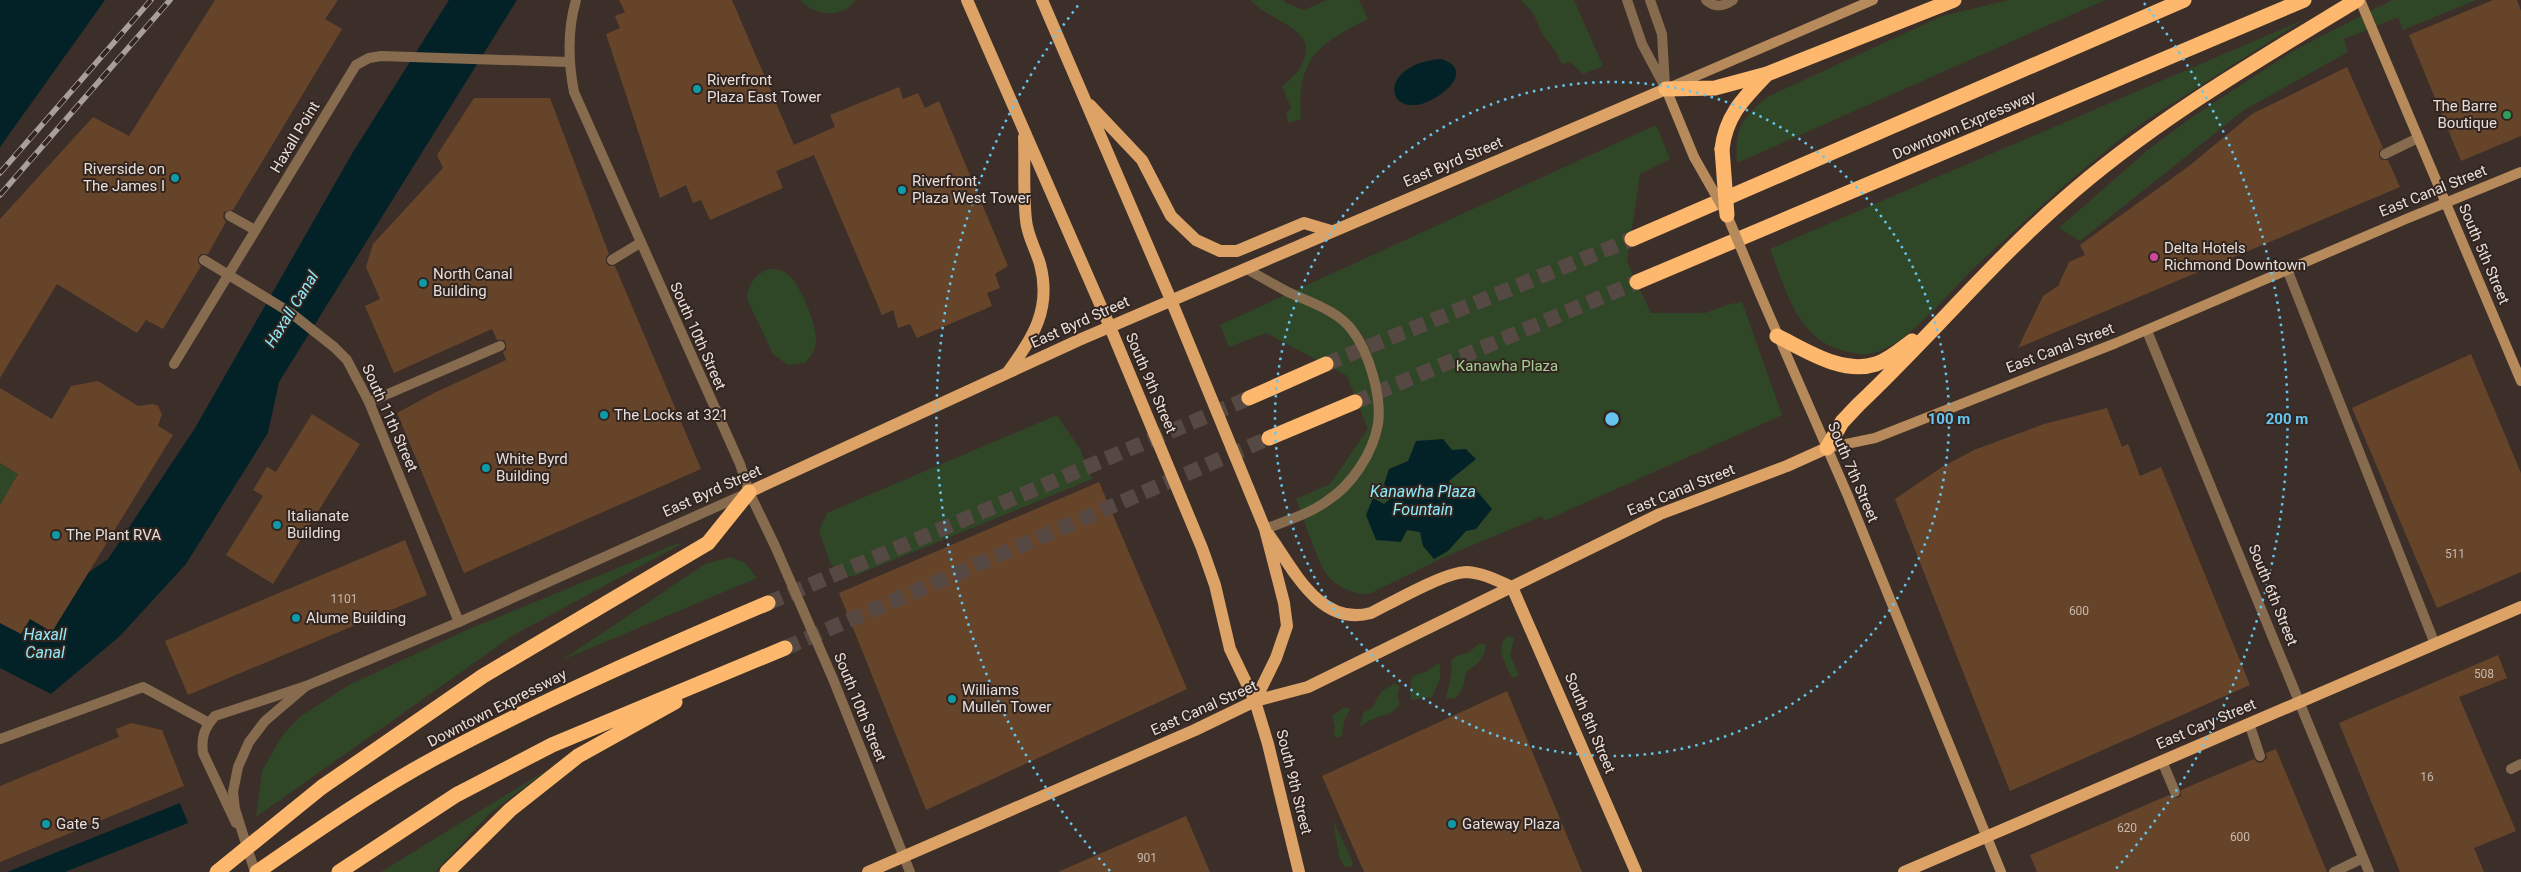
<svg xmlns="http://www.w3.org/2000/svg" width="2521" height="872" font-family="Roboto,sans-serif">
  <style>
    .green { fill: #304727 }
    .water { fill: #032227 }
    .building { fill: #66442a }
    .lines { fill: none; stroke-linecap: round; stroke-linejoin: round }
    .motorway-tunnel { stroke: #564944; stroke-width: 15; stroke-dasharray: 15 8; stroke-linecap: butt }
    .service { stroke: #876b4f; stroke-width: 10 }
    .minor { stroke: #876b4f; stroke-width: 10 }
    .tertiary { stroke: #876b4f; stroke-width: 10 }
    .secondary { stroke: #b78a5c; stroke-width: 10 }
    .primary { stroke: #dca266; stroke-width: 12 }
    .motorway { stroke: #fdb86e; stroke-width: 15 }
    .rail-casing { stroke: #aaa09b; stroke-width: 5.5 }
    .rail { stroke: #32251f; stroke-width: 4; stroke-dasharray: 11; stroke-linecap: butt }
    .service-bridge { stroke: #876b4f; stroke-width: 10 }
    .secondary-bridge { stroke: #b78a5c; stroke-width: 10 }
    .motorway-bridge { stroke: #fdb86e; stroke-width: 15 }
    .ring { fill: none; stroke: #65c5ef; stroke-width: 2.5; stroke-dasharray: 2.5 5 }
    .culture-dot { fill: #0f9aa8; stroke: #32251f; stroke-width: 2 }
    .leisure-dot { fill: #2e9e5b; stroke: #32251f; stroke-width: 2 }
    .hotel-dot { fill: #d1479c; stroke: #32251f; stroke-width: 2 }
    .labels { text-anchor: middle; stroke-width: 4; stroke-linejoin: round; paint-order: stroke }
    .number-label { font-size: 12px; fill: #c7b8ae }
    .poi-label { font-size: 15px; fill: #e7deda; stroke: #32251f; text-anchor: start }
    .street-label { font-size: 15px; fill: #e7deda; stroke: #32251f }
    .park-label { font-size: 15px; fill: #a6d096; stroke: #32251f }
    .water-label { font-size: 16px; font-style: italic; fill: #8eebfb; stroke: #32251f }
    .centre { fill: #65c5ef; stroke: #32251f; stroke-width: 2.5 }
    .ring-label { font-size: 15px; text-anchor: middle; font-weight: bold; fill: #65c5ef; stroke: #32251f; stroke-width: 4; stroke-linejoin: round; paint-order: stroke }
  </style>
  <rect width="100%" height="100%" fill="#3c2f29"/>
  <path class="green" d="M800,0H856C842,19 815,16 800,0Z
    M1250,0H1284L1286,3L1304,10L1327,0H1359L1368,19C1318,44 1296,59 1301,119L1289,123L1286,114L1291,108L1282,86C1297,75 1306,64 1306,45C1299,24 1266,18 1250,0Z
    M1520,0H1574L1603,66L1583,74L1570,62L1562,64C1558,54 1554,48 1547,40C1535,26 1540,15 1520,0Z
    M2009,0H2105L1737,163C1734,130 1742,118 1767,97L1942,16Z
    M2392,0H2476L2403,30L2398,17L2344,39L2348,52L2244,110L2080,241L2059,228L2149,149L2191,118L2293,51Z
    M2303,20C2266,44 2229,67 2192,91C2173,103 2153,115 2135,128C2078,171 2025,220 1973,269C1946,294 1898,360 1858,354C1798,346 1789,297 1770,249Z
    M1656,125L1670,159L1640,174L1627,262L1651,313H1705L1730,304L1742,302L1782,415L1544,521L1542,516L1442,558L1369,594C1356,596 1336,586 1327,575C1317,561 1304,518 1296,499L1330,484L1368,429L1347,376L1266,333L1229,347L1220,325Z
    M769,269C777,269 784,270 790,276C800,285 817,326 816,340C816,350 811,357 804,363L788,365L773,354L747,299C748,285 755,274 769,269Z
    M1057,415L1080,449L1092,479L854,576L845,577L835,569L830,562L819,531L827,513Z
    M0,463L18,474L0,505Z
    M683,543L512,636L256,817L262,771L282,736L301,716L349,685L469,629L676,544Z
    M731,557L745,563L757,578L562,660L705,564Z
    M1509,635L1514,639L1510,656L1519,675L1512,678C1506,664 1493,647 1509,635Z
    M1479,644H1485C1487,658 1476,665 1466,672L1463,687L1456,698L1446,699L1452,671L1451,661L1456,656L1468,653Z
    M1438,663L1440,665V679L1432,697L1411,700C1410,696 1410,680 1413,676L1428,671Z
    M1395,683L1400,687L1397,695L1400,704C1393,715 1385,714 1375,718C1369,720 1365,724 1360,726L1363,713L1372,708L1381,692Z
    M1345,707L1350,709L1344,721L1342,736L1337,738L1334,735L1335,725L1332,716Z
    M550,768L490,813L435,872H381Z
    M1333,820L1353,863L1352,866L1345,867L1339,856Z"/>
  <path class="water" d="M0,0H105L0,147Z
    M449,0H517L279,382L268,433L186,564L120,636L51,694L0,668V604L52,598L108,559L195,428L353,152Z
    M1441,59C1479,71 1436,103 1416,105C1391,107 1388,84 1405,71C1415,63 1428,60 1441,59Z
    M1443,439L1452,450L1466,449L1476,459L1449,481L1456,493L1476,490L1492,509L1476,529L1466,531L1448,551L1434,559L1423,546L1420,532L1407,530L1401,542L1376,540L1366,515L1373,498L1384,504L1391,498L1384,484L1389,469L1408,461L1416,441Z
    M180,803L188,823L65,872H7Z"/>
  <path class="building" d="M215,0H338L325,19L342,29L233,210L224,212L223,217L226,222L208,254H201L198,257V263L201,266L163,329L146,320L137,333L57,284L0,378V219L93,117L129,136Z
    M619,0H732L794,145L835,127L830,115L899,87L903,99L918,93L925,108L939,101L1008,266L995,274L1000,288L987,293L992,306L917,338L910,324L898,328L893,310L882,315L814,155L776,171L783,188L710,220L701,200L693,203L686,185L660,198L606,34L620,28L615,16L625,12Z
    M2493,0H2517L2521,11V136L2461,161L2409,35Z
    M2347,67L2383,148L2379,151V157L2382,160H2388L2400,187L2018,348L2043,296L2058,286L2069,262L2085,255L2080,245L2189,166L2252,114Z
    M474,98H550L609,254L606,257V263L609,266H615L701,469L464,573L397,413L434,393L506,360L503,352L506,350V344L504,340H497L492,329L394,373L365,306L380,299L366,267L373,244L443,168L437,155Z
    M2471,354L2521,473V572L2437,608L2352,408Z
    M98,381L138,406L153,404L158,406L162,414L158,426L173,435L52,632L30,619L21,634L0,623V505L18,474L0,463V388L52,419L71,386Z
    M2107,408L2122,447L2128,444L2140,476L2161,467L2250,685L2010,791L1895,499L1942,467L1974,450L2044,424Z
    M312,414L360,444L273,584L226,555L263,496L253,490L267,467L276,472Z
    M1099,482L1187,689L926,810L839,593Z
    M405,540L427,595L188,695L165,641Z
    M2498,655L2507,678L2459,697L2516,831L2474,848L2484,872H2400L2339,723Z
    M1507,691L1582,872H1364L1322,776Z
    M131,723L162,730L184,786L0,862V786L119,737L116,729Z
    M2276,749L2327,872H2037L2030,855L2169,795L2177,798L2181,796V790L2254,759L2258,763L2263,762L2267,758L2266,753Z
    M1186,816L1210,872H1058L1145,834Z"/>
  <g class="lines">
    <path class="motorway-tunnel" d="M1326,364L1632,239
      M1355,402L1637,282
      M768,603L1249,398
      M785,648L1269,438"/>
    <path class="service" d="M1706,0C1715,8 1723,7 1733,0
      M2385,154L2418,138
      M230,216L255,230
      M612,260L640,243
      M1245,268C1259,276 1273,284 1288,292C1309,302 1337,310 1352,330C1369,352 1382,397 1378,424C1373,453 1352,485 1327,501C1309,514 1286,521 1265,529
      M2287,269L2435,644
      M369,402L500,346
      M2249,723L2260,756
      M2162,761L2175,792
      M2511,769L2521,764
      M2334,872L2363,858"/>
    <path class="minor" d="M576,0C567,31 568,61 574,92L740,464L749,492L775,546L833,679L910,872
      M334,347L347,360L369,402L459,622
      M174,364L356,65L369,58L381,56L568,62
      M0,739L143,687L209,723
      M236,823L203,753C201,738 204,728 215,716L306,686"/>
    <path class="tertiary" d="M1627,0L1642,44L1666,89
      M1650,0L1662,34L1665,86
      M2147,331L2369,872
      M255,872L235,809L233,792L238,767L249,742L265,721L306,686L459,622L745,494"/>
    <path class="secondary" d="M2360,0L2521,381
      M1694,157L1666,89L1873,0
      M1760,294L1848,496L2001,872
      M1827,448L1875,438L2116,343L2406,219L2521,172"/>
    <path class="primary" d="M967,0L1110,327L1202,548L1215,585L1230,649L1255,701L1268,744L1299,872
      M1042,0L1171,300L1265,529L1284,603L1287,626L1276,658L1255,701
      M1090,105L1142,160L1171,216L1196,240L1220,251H1237L1304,223L1331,231
      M1008,372C1033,337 1052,309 1040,264C1036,250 1027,235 1026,220C1023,193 1025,164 1024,137
      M749,492L1079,340L1666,89
      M1269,535C1294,570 1320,627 1371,613C1393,602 1445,572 1467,572C1483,573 1498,581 1512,587
      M1512,587L1636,872
      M868,872L1195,730L1255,701L1308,687L1660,514L1787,466L1827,448
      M1904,872L2521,607"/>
    <path class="motorway" d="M1666,89L1715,88L1767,74L1954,0
      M1722,149C1726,115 1744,98 1766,75
      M1632,239L2184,0
      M1637,282L2304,0
      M1777,336C1806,350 1842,375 1876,364C1889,360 1901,349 1912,341
      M1249,398L1326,364
      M1269,438L1355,402
      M1827,448L1842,422L1858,405C1928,339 1989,265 2061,202C2151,122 2255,62 2357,0
      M322,787L483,676L708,543L749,492
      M257,872C315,832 374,791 435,758C543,700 655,651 768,603
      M339,872L456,795L552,745L785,648
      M447,872L510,810L578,756L675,702"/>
    <g class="rail-casing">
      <path id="rail" d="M0,173L151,0
        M0,195L170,0"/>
    </g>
    <use href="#rail" class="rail"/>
    <path class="service-bridge" d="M204,260L291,313L334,347"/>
    <path class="secondary-bridge" d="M1694,157L1727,215L1760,294"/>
    <path class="motorway-bridge" d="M1722,149L1727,215
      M217,872L322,787"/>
  </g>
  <g class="ring">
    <circle cx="1612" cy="419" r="337"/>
    <path d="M1110 871A675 675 0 0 1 1080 3M2144 3A675 675 0 0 1 2114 871"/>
  </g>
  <g class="culture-dot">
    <circle cx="697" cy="89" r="5"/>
    <circle cx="175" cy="178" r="5"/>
    <circle cx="902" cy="190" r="5"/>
    <circle cx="423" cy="283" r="5"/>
    <circle cx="604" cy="415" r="5"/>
    <circle cx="486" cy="468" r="5"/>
    <circle cx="277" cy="525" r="5"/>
    <circle cx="56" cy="535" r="5"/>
    <circle cx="296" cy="618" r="5"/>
    <circle cx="952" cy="699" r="5"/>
    <circle cx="46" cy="824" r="5"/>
    <circle cx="1452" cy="824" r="5"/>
  </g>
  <circle class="leisure-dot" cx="2507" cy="115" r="5"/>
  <circle class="hotel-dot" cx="2154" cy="257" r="5"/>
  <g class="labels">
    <g class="number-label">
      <text x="2455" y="558">511</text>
      <text x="344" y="603">1101</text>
      <text x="2079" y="615">600</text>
      <text x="2484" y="678">508</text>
      <text x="2427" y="781">16</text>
      <text x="2127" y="832">620</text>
      <text x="2240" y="841">600</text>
      <text x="1147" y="862">901</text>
    </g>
    <g class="poi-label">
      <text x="707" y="85">Riverfront<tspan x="707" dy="17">Plaza East Tower</tspan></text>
      <text x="2497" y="111" text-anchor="end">The Barre<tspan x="2497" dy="17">Boutique</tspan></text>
      <text x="165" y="174" text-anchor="end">Riverside on<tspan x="165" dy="17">The James I</tspan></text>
      <text x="912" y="186">Riverfront<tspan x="912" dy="17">Plaza West Tower</tspan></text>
      <text x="2164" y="253">Delta Hotels<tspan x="2164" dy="17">Richmond Downtown</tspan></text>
      <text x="433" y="279">North Canal<tspan x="433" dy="17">Building</tspan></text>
      <text x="614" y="420">The Locks at 321</text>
      <text x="496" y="464">White Byrd<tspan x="496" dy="17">Building</tspan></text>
      <text x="287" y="521">Italianate<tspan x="287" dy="17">Building</tspan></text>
      <text x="66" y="540">The Plant RVA</text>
      <text x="306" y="623">Alume Building</text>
      <text x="962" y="695">Williams<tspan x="962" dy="17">Mullen Tower</tspan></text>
      <text x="56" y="829">Gate 5</text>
      <text x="1462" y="829">Gateway Plaza</text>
    </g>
    <g class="street-label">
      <text transform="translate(1964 125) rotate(-23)" y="5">Downtown Expressway</text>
      <text transform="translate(295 137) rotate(-59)" y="5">Haxall Point</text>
      <text transform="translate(1453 162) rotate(-23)" y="5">East Byrd Street</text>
      <text transform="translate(2433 191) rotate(-22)" y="5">East Canal Street</text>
      <text transform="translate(2484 254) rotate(67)" y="5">South 5th Street</text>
      <text transform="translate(1080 322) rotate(-24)" y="5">East Byrd Street</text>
      <text transform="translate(698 336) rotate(66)" y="5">South 10th Street</text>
      <text transform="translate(2060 348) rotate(-21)" y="5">East Canal Street</text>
      <text transform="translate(1151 383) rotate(67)" y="5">South 9th Street</text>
      <text transform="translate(390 418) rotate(66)" y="5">South 11th Street</text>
      <text transform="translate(1853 472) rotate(67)" y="5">South 7th Street</text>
      <text transform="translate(1681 490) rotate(-22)" y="5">East Canal Street</text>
      <text transform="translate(712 491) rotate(-24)" y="5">East Byrd Street</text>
      <text transform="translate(2273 595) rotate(68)" y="5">South 6th Street</text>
      <text transform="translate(860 707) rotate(68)" y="5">South 10th Street</text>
      <text transform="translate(497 708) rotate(-27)" y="5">Downtown Expressway</text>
      <text transform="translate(1204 708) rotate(-24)" y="5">East Canal Street</text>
      <text transform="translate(1590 723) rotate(67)" y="5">South 8th Street</text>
      <text transform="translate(2206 724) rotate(-23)" y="5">East Cary Street</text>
      <text transform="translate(1294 782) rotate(76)" y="5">South 9th Street</text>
    </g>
    <g class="park-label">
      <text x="1507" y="371">Kanawha Plaza</text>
    </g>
    <g class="water-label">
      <text transform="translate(291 309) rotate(-58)" y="6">Haxall Canal</text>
      <text x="1423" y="497">Kanawha Plaza<tspan x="1423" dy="18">Fountain</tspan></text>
      <text x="45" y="640">Haxall<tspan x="45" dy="18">Canal</tspan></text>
    </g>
  </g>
  <circle cx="1612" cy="419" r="8" class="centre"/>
  <g class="ring-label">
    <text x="1949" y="424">100 m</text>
    <text x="2287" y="424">200 m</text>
  </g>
</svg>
